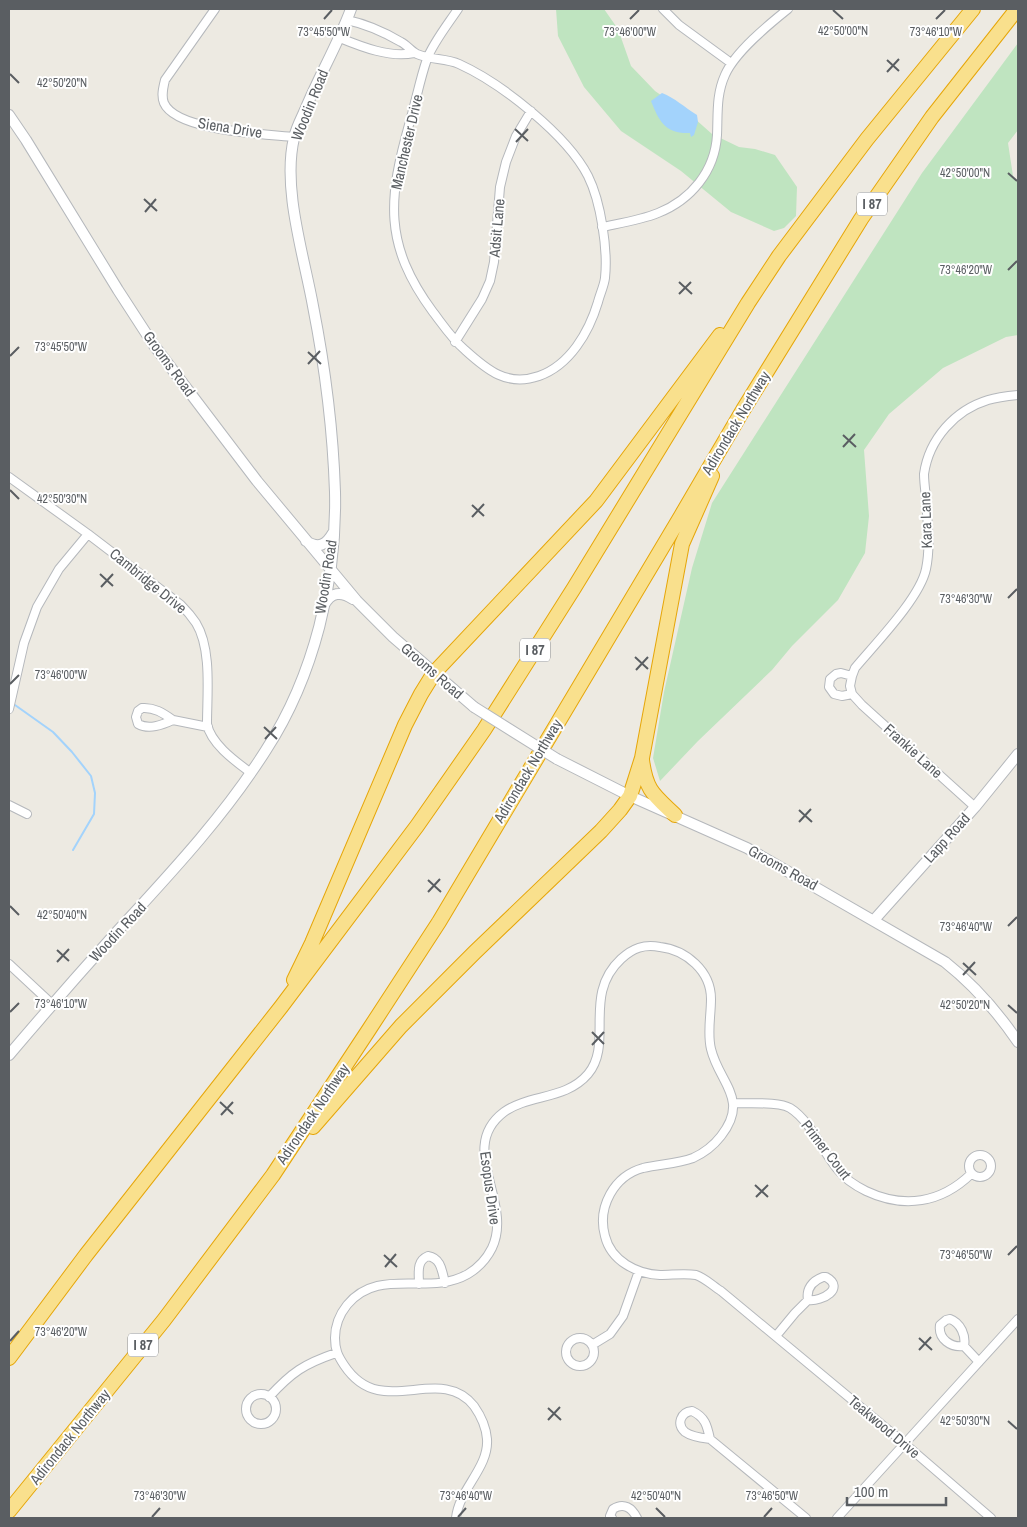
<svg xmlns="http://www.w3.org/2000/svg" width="1027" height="1527" font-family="'Archivo Narrow',sans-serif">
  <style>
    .green { fill: #bfe4c0 }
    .water { fill: #a3d3fc }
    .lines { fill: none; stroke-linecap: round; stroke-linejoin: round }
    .stream { stroke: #a3d3fc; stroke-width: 2 }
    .minor-casing { stroke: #b5b8bc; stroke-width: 10 }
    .tertiary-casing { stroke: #b5b8bc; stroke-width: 12 }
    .motorway-casing { stroke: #e6a609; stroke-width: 16 }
    .minor { stroke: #fff; stroke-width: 8 }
    .tertiary { stroke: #fff; stroke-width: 10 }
    .motorway { stroke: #f9e08d; stroke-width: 14 }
    .tertiary-bridge-casing { stroke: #b5b8bc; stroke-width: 12; stroke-linecap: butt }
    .tertiary-bridge { stroke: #fff; stroke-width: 10 }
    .ticks { fill: none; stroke: #5a5e62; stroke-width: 2 }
    .labels { text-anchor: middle; stroke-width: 4; stroke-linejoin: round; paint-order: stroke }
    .shield { fill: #fff; stroke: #8c8e91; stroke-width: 1 }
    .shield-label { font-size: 14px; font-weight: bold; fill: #5a5e62 }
    .street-label { font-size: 15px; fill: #5a5e62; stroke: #fff }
    .ticks-label { font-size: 12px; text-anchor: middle; fill: #5a5e62; stroke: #fff; stroke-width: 4; stroke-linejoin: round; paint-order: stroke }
  </style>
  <rect width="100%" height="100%" fill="#edeae2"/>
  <path class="green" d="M556,9H604L618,29L631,66L655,91L694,118L712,134L739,147L755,149L775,155L797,187L796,216L784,228L774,231L731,212L681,171L621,131L584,87L558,36Z
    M1018,43V130L1008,143L1013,176L1018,181V335L1006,337L943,368L889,414L864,450L869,516L865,553L838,600L792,646L772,670L698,741L660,781L653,758L664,692L692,568L712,503L922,173Z"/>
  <path class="water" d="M662,93C675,98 684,107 697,115L698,122L694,135L691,137L690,133C665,134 659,121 651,101Z"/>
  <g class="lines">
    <path class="stream" d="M15,705L53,732L72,752L91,776L95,793L94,814L73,850"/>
    <g class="minor-casing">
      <path id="minor" d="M215,9L165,80C163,88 161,96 164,103C176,131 266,134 294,137
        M663,9L679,25L731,63
        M347,20C366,24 384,32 401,42C407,45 411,51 417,54C430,60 446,58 459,64C501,83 567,135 588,176C601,202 608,250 605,278C604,286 600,294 598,302C589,332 570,365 539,376C507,387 487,370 465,350C452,339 443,325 433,312C383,244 388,199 410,121C416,101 420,79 427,59C433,43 448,24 458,9
        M340,38C362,47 390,58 414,53
        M602,227C621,223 641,220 658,213C691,200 715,171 717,135C718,114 716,95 725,75C735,52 768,25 788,9
        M455,342L482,299L490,281L494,262L500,187L506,162L516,136L531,111
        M9,477L88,534L181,605C187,611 192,617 196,623C212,649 207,694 207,724C211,744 235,761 251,773
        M841,673L852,676L850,686L852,694L842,696L834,694L829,687L830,679L836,674Z
        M852,676L855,668C875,644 920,598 926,569C931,545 927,521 926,497C925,489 924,481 924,474C929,439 955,410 988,400C998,397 1008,396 1018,395
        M852,694L862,705L975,807
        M142,708C154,707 163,713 173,720C162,725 149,730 138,724L136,717L138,711Z
        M9,709L24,643L37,607L59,569L88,534
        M173,720L208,727
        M9,805L27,814
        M9,964L53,1005
        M734,1103C748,1104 778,1101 790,1108C811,1121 823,1153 839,1171C846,1180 856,1186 866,1191C904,1209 941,1203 971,1174
        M969 1166a11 11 0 1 1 22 0a11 11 0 1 1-22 0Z
        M823,1277H826C846,1288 822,1302 808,1300C806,1289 812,1281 823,1277Z
        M419,1284C419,1273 416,1261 428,1256C441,1258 442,1271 445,1283
        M950,1319C961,1323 966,1336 964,1346C951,1348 938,1339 940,1325L946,1320Z
        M776,1336L795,1313L808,1300
        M566 1352a14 14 0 1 1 28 0a14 14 0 1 1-28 0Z
        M592,1345L610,1334L623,1316L639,1271
        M964,1346L979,1362
        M246 1409a15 15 0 1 1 30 0a15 15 0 1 1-30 0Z
        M269,1397C292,1372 304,1364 336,1353
        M692,1411C705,1417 707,1425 710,1439C702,1438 692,1437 685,1432C676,1424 681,1412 692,1411Z
        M710,1439L806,1518
        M456,1518C459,1489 489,1468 487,1439C486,1426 481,1416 474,1406C449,1374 410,1397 378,1390C363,1387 352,1377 344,1365C338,1356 335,1350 335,1338C335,1326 339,1315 347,1305C379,1266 428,1297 468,1274C478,1268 487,1258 492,1248C514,1202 456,1148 504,1112C529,1094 566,1100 588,1074C614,1043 582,995 621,959C633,948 644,944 660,947C686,950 711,971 711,999C711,1016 707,1033 711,1049C719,1083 750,1099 721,1136C714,1145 704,1153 693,1158C677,1164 659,1164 643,1168C614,1176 597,1207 605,1236C611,1261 637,1274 660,1275C672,1275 685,1273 696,1275C705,1278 713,1286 721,1291L904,1443L991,1518
        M612,1518L610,1516L613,1509C624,1502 632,1508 637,1518
        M837,1518L1018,1319"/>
    </g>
    <g class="tertiary-casing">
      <path id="tertiary" d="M9,115L26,140L118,290L153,344L257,481L357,601L393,637L474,707
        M306,541C319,549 326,545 333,533
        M324,605C331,592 341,591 353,599
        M557,759L630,796L747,848L945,962C974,985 997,1011 1018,1042
        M874,920L975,807L1018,754
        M9,1055C43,1015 78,975 113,936C168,876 223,818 266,750C314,676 337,581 335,492C333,430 325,367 313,306C304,256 282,188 294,138C296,128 301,119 305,110C319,76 338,44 351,9"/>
    </g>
    <g class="motorway-casing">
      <path id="motorway" d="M642,760C646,791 654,795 675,815
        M294,980L312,943L405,725L421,694L434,673L596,501L720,335
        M313,1127L401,1026L475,952L601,831L620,810L630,796L642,758L682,544L712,476
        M9,1358L86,1255L281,1007L417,826L484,730L574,588L748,303L779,256L867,139L973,9
        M9,1511L164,1320L273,1175L370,1028L439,922L681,516L743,410L861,219L932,117L1017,9"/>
    </g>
    <use href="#minor" class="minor"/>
    <use href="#tertiary" class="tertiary"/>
    <use href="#motorway" class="motorway"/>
    <g class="tertiary-bridge-casing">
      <path id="tertiary-bridge" d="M474,707L557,759"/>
    </g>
    <use href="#tertiary-bridge" class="tertiary-bridge"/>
  </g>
  <path class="ticks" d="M833,10L843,19M324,19L332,10M630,19L639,10M936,19L945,10M887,60L899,71M887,72L899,59M10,74L19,83M515,129L528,141M516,142L528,129M1008,173L1017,181M144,199L157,211M145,212L156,199M1008,270L1017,261M679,282L692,294M679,294L691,282M308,352L321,364M10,356L19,347M308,364L320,351M843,435L856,447M843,447L855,434M10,490L19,499M472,505L484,516M472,517L484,504M100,574L113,586M101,587L113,574M1008,598L1017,589M635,657L648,669M636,670L648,657M10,684L19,675M264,727L277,739M265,739L276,727M799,810L812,822M799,822L811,809M428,880L441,892M428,892L440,879M10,906L19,915M1008,926L1017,917M57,950L69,961M57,962L69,949M963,963L976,975M963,975L975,962M1008,1005L1017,1013M10,1012L19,1003M592,1032L604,1044M592,1045L604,1032M220,1102L233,1114M221,1115L233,1102M755,1185L768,1197M756,1197L768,1185M384,1255L397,1267M1008,1255L1017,1246M385,1267L396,1254M919,1338L932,1350M10,1341L19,1331M919,1350L931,1337M548,1408L561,1420M548,1420L560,1407M1008,1421L1017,1429M656,1508L665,1517M152,1517L160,1508M458,1517L466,1508M764,1517L772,1508"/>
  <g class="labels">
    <g class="shield">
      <rect x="857" y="192.5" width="30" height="23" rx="4"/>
      <rect x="520" y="638.5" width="30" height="23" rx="4"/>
      <rect x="128" y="1333.5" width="30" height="23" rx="4"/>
    </g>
    <g class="shield-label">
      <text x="872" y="209">I 87</text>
      <text x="535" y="655">I 87</text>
      <text x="143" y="1350">I 87</text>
    </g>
    <g class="street-label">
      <text transform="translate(310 105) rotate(-68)" y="5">Woodin Road</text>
      <text transform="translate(230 128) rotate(9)" y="5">Siena Drive</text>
      <text transform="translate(407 142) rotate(-77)" y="5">Manchester Drive</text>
      <text transform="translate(497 228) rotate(-85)" y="5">Adsit Lane</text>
      <text transform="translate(169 364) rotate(54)" y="5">Grooms Road</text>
      <text transform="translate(736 423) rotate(-59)" y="5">Adirondack Northway</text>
      <text transform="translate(926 520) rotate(-92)" y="5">Kara Lane</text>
      <text transform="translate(326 577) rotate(-81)" y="5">Woodin Road</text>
      <text transform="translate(148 581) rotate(39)" y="5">Cambridge Drive</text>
      <text transform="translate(432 671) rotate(41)" y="5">Grooms Road</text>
      <text transform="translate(913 751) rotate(42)" y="5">Frankie Lane</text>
      <text transform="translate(528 771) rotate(-59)" y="5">Adirondack Northway</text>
      <text transform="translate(947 838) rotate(-48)" y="5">Lapp Road</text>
      <text transform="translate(783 868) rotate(29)" y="5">Grooms Road</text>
      <text transform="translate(118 932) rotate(-47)" y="5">Woodin Road</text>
      <text transform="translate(313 1114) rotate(-56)" y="5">Adirondack Northway</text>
      <text transform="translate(826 1150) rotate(52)" y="5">Primer Court</text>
      <text transform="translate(490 1188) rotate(82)" y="5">Esopus Drive</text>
      <text transform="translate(884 1427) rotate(40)" y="5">Teakwood Drive</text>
      <text transform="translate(70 1437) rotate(-51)" y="5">Adirondack Northway</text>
    </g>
  </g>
  <g class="ticks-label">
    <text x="843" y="35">42°50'00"N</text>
    <text x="324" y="36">73°45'50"W</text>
    <text x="630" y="36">73°46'00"W</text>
    <text x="936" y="36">73°46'10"W</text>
    <text x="62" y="87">42°50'20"N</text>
    <text x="965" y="177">42°50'00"N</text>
    <text x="966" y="274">73°46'20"W</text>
    <text x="61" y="351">73°45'50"W</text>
    <text x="62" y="503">42°50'30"N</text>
    <text x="966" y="603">73°46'30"W</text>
    <text x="61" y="679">73°46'00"W</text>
    <text x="62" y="919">42°50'40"N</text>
    <text x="966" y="931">73°46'40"W</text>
    <text x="61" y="1008">73°46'10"W</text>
    <text x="965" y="1009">42°50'20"N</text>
    <text x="966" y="1259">73°46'50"W</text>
    <text x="61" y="1336">73°46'20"W</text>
    <text x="965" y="1425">42°50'30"N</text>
    <text x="160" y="1500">73°46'30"W</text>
    <text x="466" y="1500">73°46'40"W</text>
    <text x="772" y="1500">73°46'50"W</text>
    <text x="656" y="1500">42°50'40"N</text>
  </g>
  <rect width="1027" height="1527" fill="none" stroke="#5a5e62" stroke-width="20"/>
  <path d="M847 1497v8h99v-8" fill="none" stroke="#5a5e62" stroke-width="2.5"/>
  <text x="854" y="1497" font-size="15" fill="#5a5e62" stroke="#ffffff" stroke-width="4" paint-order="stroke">100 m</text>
</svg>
